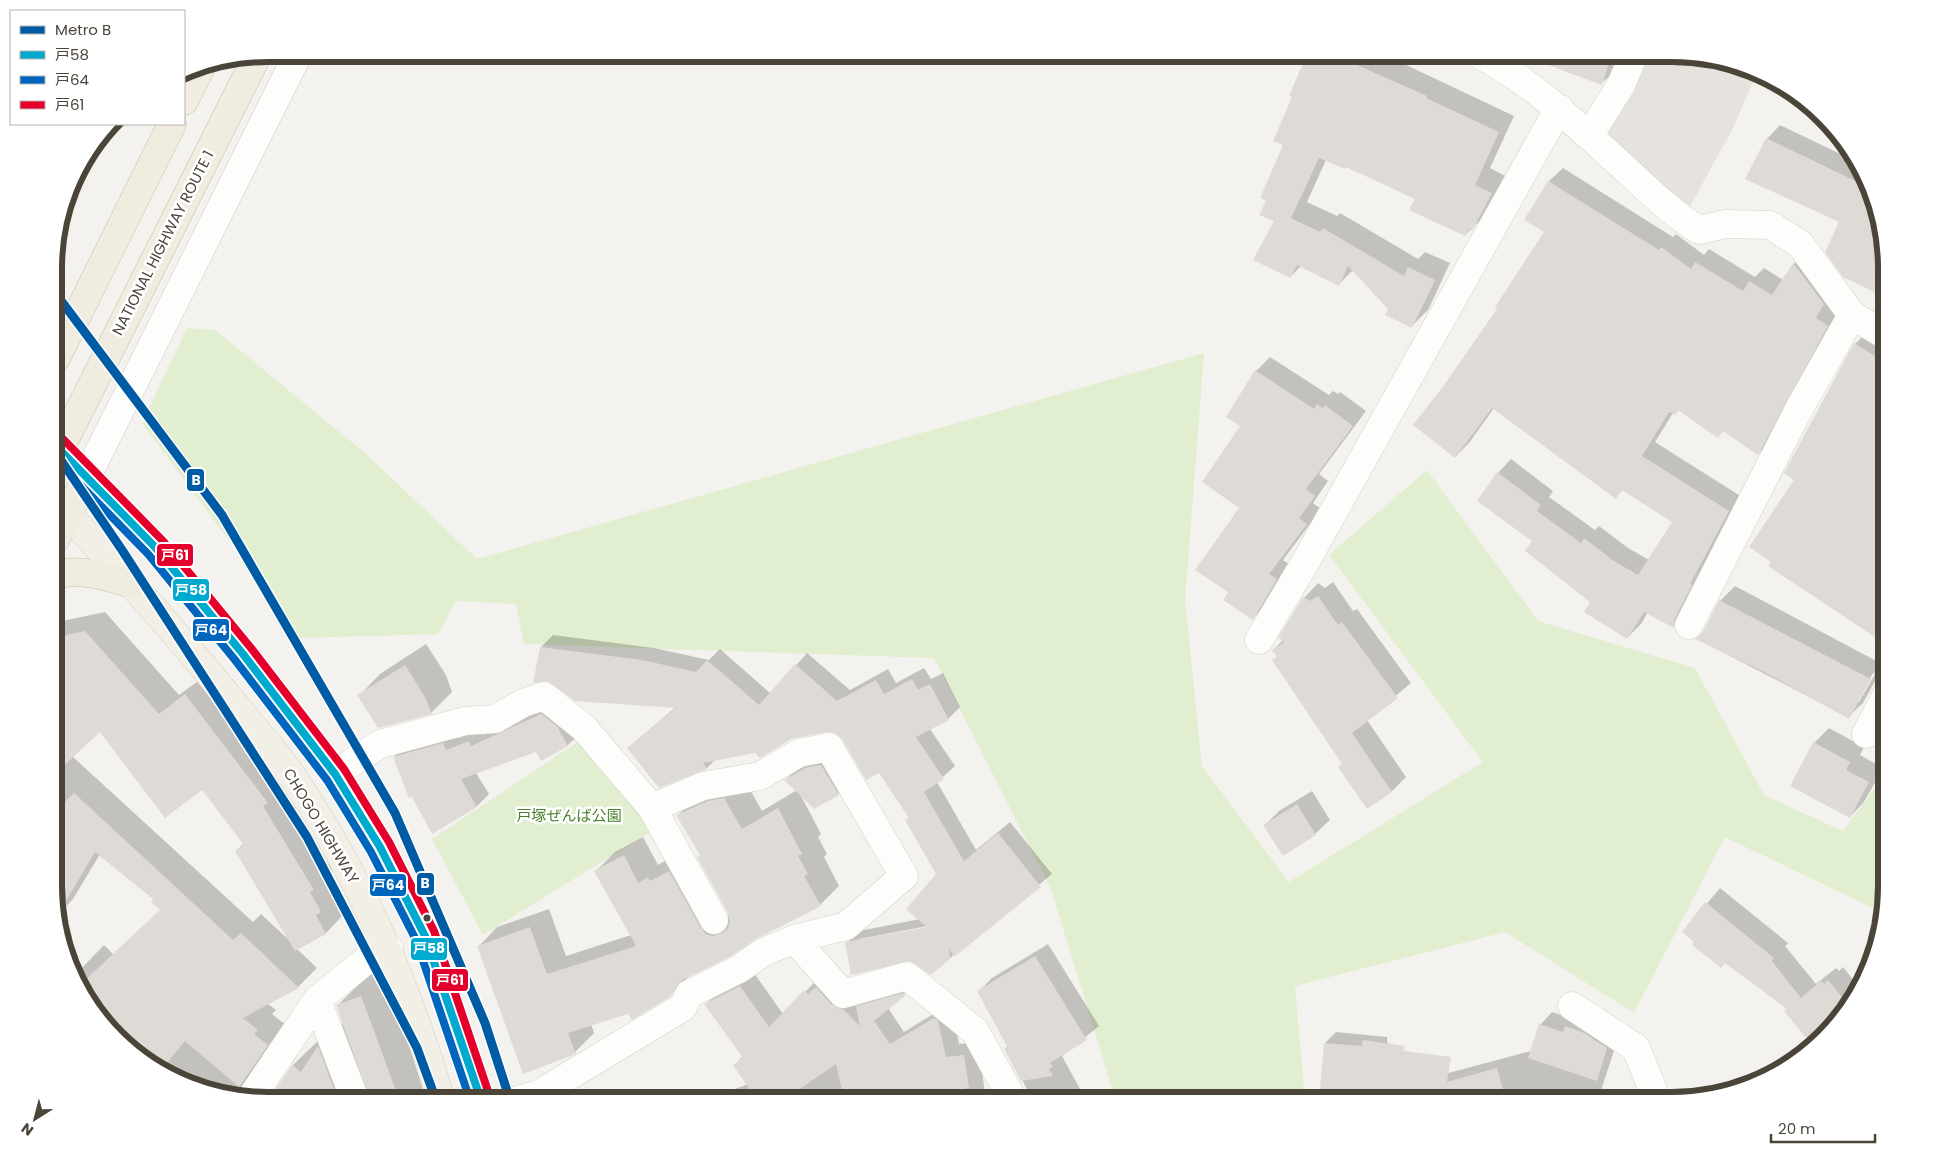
<svg xmlns="http://www.w3.org/2000/svg" width="1941" height="1154" font-family="Poppins,'Noto Sans JP',sans-serif">
  <style>
    .green { fill: #e1eecf }
    .parking { fill: #e6e3df }
    .shadow { fill: #0003; fill-rule: evenodd }
    .building { fill: #dedbd6 }
    .lines { fill: none; stroke-linecap: round; stroke-linejoin: round }
    .minor-casing { stroke: #d2d0cb; stroke-width: 29 }
    .tertiary-casing { stroke: #d2d0cb; stroke-width: 29 }
    .primary-casing { stroke: #d6cebb; stroke-width: 29 }
    .trunk-casing { stroke: #ccbfa9; stroke-width: 29 }
    .minor { stroke: #fdfdfc; stroke-width: 28 }
    .tertiary { stroke: #fdfdfc; stroke-width: 28 }
    .primary { stroke: #f2efe6; stroke-width: 28 }
    .trunk { stroke: #f0ece0; stroke-width: 28 }
    .trunk-bridge-casing { stroke: #ccbfa9; stroke-width: 29; stroke-linecap: butt }
    .trunk-bridge { stroke: #f0ece0; stroke-width: 28 }
    .bus-1-casing { stroke: #fff; stroke-width: 11 }
    .bus-2-casing { stroke: #fff; stroke-width: 11 }
    .bus-3-casing { stroke: #fff; stroke-width: 11 }
    .bus-1 { stroke: #00a9ce; stroke-width: 8 }
    .bus-2 { stroke: #0065bd; stroke-width: 8 }
    .bus-3 { stroke: #e4002b; stroke-width: 8 }
    .metro-1-casing { stroke: #fff; stroke-width: 12 }
    .metro-1 { stroke: #005ba5; stroke-width: 9 }
    .bus-dot { fill: #4b4439; stroke: #fff; stroke-width: 2 }
    .labels { text-anchor: middle; stroke-width: 5; stroke-linejoin: round; paint-order: stroke }
    .street-label { font-size: 15px; fill: #4b4439; stroke: #fff }
    .park-label { font-size: 15px; fill: #4a7f2a; stroke: #fff }
    .rim { fill: none; stroke: #4b4439; stroke-width: 6 }
    .line-badge { stroke: #fff; stroke-width: 2 }
    .badge-label { font-size: 14px; text-anchor: middle; font-weight: bold; fill: #fff }
  </style>
  <rect width="100%" height="100%" fill="#f4f2ee"/>
  <path class="green" d="M187,328L215,330L365,453L477,559L1204,353L1185,601L1202,766L1289,882L1483,762L1329,555L1427,470L1538,621L1695,668L1764,795L1843,831L1887,772V899L1884,908L1879,911L1725,837L1634,1013L1505,932L1295,986L1305,1100H1113L1115,1098L1051,889L934,658L524,644L516,604L456,601L438,634L301,638L142,423Z
    M581,740L652,831L483,935L432,839Z"/>
  <path class="parking" d="M1647,54H1673L1729,61L1780,83L1782,84L1757,73L1733,128L1688,210L1603,135L1615,114L1632,95Z"/>
  <path class="shadow" d="M1309,54H1383L1514,116L1490,168L1507,177L1488,213L1465,235L1416,199L1346,166L1326,160L1307,202L1337,216L1340,213L1418,259L1425,252L1450,263L1428,310L1412,326L1390,309L1353,270L1339,284L1301,266L1290,277L1276,221L1268,200L1285,144L1293,96L1290,95Z
    M1519,54H1625L1616,70L1602,83L1557,65Z
    M1780,125L1857,162L1876,200L1887,254L1840,222L1767,139Z
    M1563,168L1673,237L1676,234L1704,255L1709,249L1755,277L1764,268L1783,280L1794,264L1807,251L1841,312L1771,440L1758,454L1724,430L1679,409L1675,414L1673,413L1655,442L1742,497L1687,613L1674,626L1648,612L1641,624L1627,638L1534,541L1498,473L1511,459L1553,491L1549,497L1595,530L1599,526L1628,548L1649,560L1674,521L1623,490L1616,497L1494,408L1469,443L1455,457L1445,386L1499,308L1546,231L1526,219L1549,181Z
    M1868,331L1887,344V644L1795,480L1785,473L1855,344Z
    M1270,357L1329,395L1333,391L1338,394L1340,392L1366,411L1319,474L1328,481L1313,503L1321,509L1283,560L1290,565L1267,604L1253,618L1230,592L1240,508L1242,426L1256,371Z
    M1333,582L1353,611L1357,609L1411,683L1367,720L1406,777L1392,791L1367,807L1343,763L1274,660L1278,656L1273,650L1283,640L1304,598L1318,583L1325,588Z
    M1735,586L1884,665L1863,703L1848,717L1697,639L1705,631L1720,601ZM1873,673L1875,674L1859,702H1857Z
    M105,612L179,695L205,676L286,782L282,787L332,870L329,873L340,891L335,896L345,913L326,933L297,949L317,968L298,987L268,1004L276,1010L272,1014L286,1025L251,1098L212,1093L161,1071L90,1005L78,972L104,945L113,954L161,910L155,899L100,854L73,899L57,916L56,913V627L62,621ZM100,730L202,788L244,843L236,851L290,941L261,914L253,922L72,756Z
    M553,635L654,648L709,660L720,649L771,694L807,653L850,690L888,669L896,683L924,668L931,679L943,673L960,707L948,719L930,729L955,766L937,782L976,850L1010,822L1052,874L950,958L910,959L847,943L859,931L920,919L938,874L907,820L910,817L880,771L835,731L826,730L795,737L756,752L716,759L707,768L659,787L628,748L676,707L541,647ZM933,925V927L859,941V939Z
    M426,644L446,675L452,692L431,713L359,696L380,674Z
    M554,702L580,733L568,745L537,751L476,773L489,794L477,806L433,832L394,757L406,745L455,732L458,738L481,730L483,735Z
    M1829,728L1864,747L1860,755L1883,768L1864,802L1850,817L1791,786L1814,743Z
    M828,758L845,787L838,794H800L821,834L818,837L827,854L824,857L839,886L820,905L755,938L690,975L670,995L591,1024L594,1033L575,1052L478,947L497,927L549,909L566,956L631,935L596,871L615,852L643,837L658,865L668,859L726,915L730,916L701,854L678,815L697,796L744,779L762,811L797,790L786,780L792,773L813,761Z
    M1312,791L1330,820L1315,834L1265,825L1279,811Z
    M1720,888L1788,943L1785,946L1816,984L1836,968L1839,971L1843,967L1860,988L1858,993L1824,1038L1814,1045L1786,1011L1788,1008L1683,932Z
    M1048,944L1099,1026L1062,1056L1086,1100H1033L1005,1049L1008,1046L979,991L992,978Z
    M391,967L434,1085L419,1100H268L293,1065L323,1036L327,1039L344,1022L337,1006L367,976Z
    M754,973L783,1014L819,978L845,991L918,981L888,1008L904,1032L948,1005L952,1008L959,1044L978,1042L986,1100H679L684,1095L722,1094L748,1084L735,1065L743,1056L706,1004L719,991Z
    M1552,1012L1619,1035L1598,1100H1431L1441,1075L1531,1051L1540,1025Z
    M1336,1032L1387,1037L1391,1100H1320L1325,1043Z"/>
  <path class="building" d="M1307,54H1332L1427,96L1426,98L1499,132L1475,185L1492,193L1472,231L1469,229L1465,236L1409,210L1415,199L1346,167L1345,169L1319,158L1291,218L1320,232L1323,228L1404,276L1408,267L1435,280L1412,328L1385,315L1388,309L1348,266L1339,286L1297,265L1290,278L1253,260L1274,221L1259,215L1266,201L1260,198L1283,145L1273,141L1292,97L1289,96Z
    M1527,54H1612L1602,85L1527,57Z
    M1766,138L1870,188L1876,200L1887,254V298L1843,277L1825,252L1839,222L1745,179Z
    M1548,181L1659,250L1661,247L1691,269L1695,262L1743,291L1749,281L1772,295L1793,263L1824,304L1816,318L1828,326L1758,455L1723,431L1718,438L1678,410L1675,415L1669,412L1642,456L1729,511L1690,584L1692,585L1675,618L1674,628L1644,612L1627,639L1584,612L1590,602L1525,551L1532,541L1477,501L1497,472L1541,505L1537,511L1581,543L1584,538L1614,561L1638,575L1672,522L1622,490L1616,499L1492,408L1455,458L1413,425L1444,385L1497,309L1495,307L1544,232L1524,220Z
    M1854,343L1887,364V536L1878,553L1887,559V645L1768,566L1771,562L1749,547L1794,480L1784,473Z
    M1255,370L1314,409L1317,404L1323,408L1325,405L1353,426L1306,489L1315,496L1299,518L1307,524L1269,574L1277,579L1253,620L1223,600L1228,592L1195,570L1239,508L1202,482L1240,426L1226,417Z
    M1318,596L1338,625L1342,622L1398,698L1352,733L1392,792L1367,809L1338,767L1342,764L1272,660L1277,657L1272,650L1284,642L1278,638L1303,597L1310,601Z
    M1719,600L1871,679L1849,719L1764,672L1695,639L1703,632Z
    M85,631L159,714L185,694L268,803L263,806L314,890L310,892L321,912L316,915L326,934L295,951L235,851L244,845L202,790L165,818L100,732L56,773V637Z
    M540,647L642,660L696,672L707,660L759,705L795,664L837,701L876,680L884,694L912,679L918,690L930,684L949,720L916,737L944,779L924,792L964,861L998,833L1041,887L954,957L949,948L950,959L931,975L910,961L851,975L845,942L927,927L906,909L936,874L905,820L909,818L879,773L866,780L842,739L835,733L826,732L791,739L760,758L755,753L703,763L707,769L659,788L627,748L676,708L575,701L547,681L533,683Z
    M405,665L425,697L432,714L378,728L357,695Z
    M541,714L557,726L568,746L541,761L536,752L461,779L477,807L432,834L412,797L409,798L393,757L443,743L446,750L469,741L471,746Z
    M1813,742L1850,762L1846,770L1869,782L1850,818L1790,786Z
    M821,765L839,795L814,809L784,780L805,768Z
    M74,793L233,940L241,933L299,988L243,1018L258,1030L254,1034L268,1045L239,1087L185,1041L160,1071L90,1005L82,983L160,910L151,902L153,899L95,852L57,916L56,811Z
    M724,798L742,829L778,808L802,854L798,856L808,874L804,876L821,906L756,939L731,956L682,980L671,996L632,1020L628,1014L568,1033L576,1054L523,1074L477,946L530,927L547,974L636,946L594,871L624,855L638,883L648,877L650,881L669,871L701,928L706,934L713,936L722,933L728,928L730,921L728,913L697,857L700,855L676,815L708,801Z
    M1297,804L1316,835L1283,856L1263,825Z
    M1705,902L1774,958L1772,961L1801,998L1821,981L1824,984L1828,980L1849,1006L1824,1038L1813,1046L1784,1011L1787,1009L1725,963L1721,968L1692,945L1694,942L1682,932Z
    M1035,956L1087,1040L1050,1063L1053,1067L1049,1069L1053,1076L1021,1081L1004,1049L1008,1048L977,991Z
    M740,986L769,1027L804,990L808,994L816,987L831,1004L843,1009L860,1026L856,1006L903,993L906,995L874,1021L890,1044L934,1018L938,1021L946,1057L964,1055L969,1088L887,1100H844L836,1064L784,1100H757L733,1065L743,1058L704,1004Z
    M361,996L380,1047L399,1100H370L336,1005Z
    M1539,1024L1563,1032L1565,1026L1584,1033L1607,1048L1597,1081L1528,1058Z
    M1363,1040L1405,1046L1404,1051L1451,1057L1447,1082L1497,1068L1506,1100H1319L1324,1043L1362,1046Z
    M318,1046L338,1100H268L292,1065L301,1072Z"/>
  <g class="lines">
    <g class="minor-casing">
      <path id="minor" d="M1479,54C1532,82 1576,124 1620,164C1646,188 1670,212 1699,230L1726,224L1770,225L1800,244L1852,315L1887,336
        M1589,136L1621,85L1634,54
        M1689,625L1799,409L1852,315
        M1259,640L1306,561L1559,108
        M1866,734L1887,694
        M335,774L380,744L465,721L495,719L523,703L544,696L584,728L652,808L714,920
        M794,939L843,994L907,976L975,1031L1013,1100
        M317,1000L355,1100
        M1572,1006L1636,1048L1657,1100
        M251,1098L317,1000L364,962L389,949
        M518,1100L539,1094L683,1007L689,994L739,969L762,953L794,939L846,926L904,876L829,747L799,753L760,776L703,786L652,808"/>
    </g>
    <g class="tertiary-casing">
      <path id="tertiary" d="M87,476L298,54"/>
    </g>
    <g class="primary-casing">
      <path id="primary" d="M56,446L155,547L243,654L335,774L380,847L425,936L481,1100
        M56,502C118,567 178,635 235,705C255,731 279,755 296,782C362,880 408,987 441,1100"/>
    </g>
    <g class="trunk-casing">
      <path id="trunk" d="M184,101L201,67
        M56,358L172,124
        M56,538L87,476
        M56,575C80,567 110,578 133,584"/>
    </g>
    <use href="#minor" class="minor"/>
    <use href="#tertiary" class="tertiary"/>
    <use href="#primary" class="primary"/>
    <use href="#trunk" class="trunk"/>
    <g class="trunk-bridge-casing">
      <path id="trunk-bridge" d="M56,457L257,56"/>
    </g>
    <use href="#trunk-bridge" class="trunk-bridge"/>
    <g class="bus-1-casing">
      <path id="bus-1" d="M56,446L155,547L243,654L335,774L380,847L425,936L481,1100"/>
    </g>
    <g class="bus-2-casing">
      <path id="bus-2" d="M56,460L148,554L235,660L327,780L371,852L416,940L470,1100"/>
    </g>
    <g class="bus-3-casing">
      <path id="bus-3" d="M63,439L163,541L251,648L344,769L389,842L434,931L490,1097"/>
    </g>
    <use href="#bus-1" class="bus-1"/>
    <use href="#bus-2" class="bus-2"/>
    <use href="#bus-3" class="bus-3"/>
    <g class="metro-1-casing">
      <path id="metro-1" d="M56,294L222,515L395,813L485,1023L510,1100
        M56,453L122,550L307,837L417,1048L436,1100"/>
    </g>
    <use href="#metro-1" class="metro-1"/>
  </g>
  <circle class="bus-dot" cx="427" cy="918" r="4.5"/>
  <g class="labels">
    <g class="street-label">
      <text transform="translate(163 243) rotate(-63)" y="5">NATIONAL HIGHWAY ROUTE 1</text>
      <text transform="translate(321 826) rotate(59)" y="5">CHOGO HIGHWAY</text>
    </g>
    <g class="park-label">
      <text x="569" y="821">戸塚ぜんば公園</text>
    </g>
  </g>
  <path d="M0 0H1941V1154H0ZM268 62H1672A206 206 0 0 1 1878 268V886A206 206 0 0 1 1672 1092H268A206 206 0 0 1 62 886V268A206 206 0 0 1 268 62Z" fill="#fff" fill-rule="evenodd"/>
  <path class="rim" d="M268 62H1672A206 206 0 0 1 1878 268V886A206 206 0 0 1 1672 1092H268A206 206 0 0 1 62 886V268A206 206 0 0 1 268 62Z"/>
  <g class="line-badge">
    <rect x="186" y="468" width="19" height="24" rx="5" fill="#005ba5"/>
    <rect x="156" y="543" width="38" height="24" rx="5" fill="#e4002b"/>
    <rect x="172" y="578" width="38" height="24" rx="5" fill="#00a9ce"/>
    <rect x="192" y="618" width="38" height="24" rx="5" fill="#0065bd"/>
    <rect x="416" y="872" width="19" height="24" rx="5" fill="#005ba5"/>
    <rect x="369" y="873" width="38" height="24" rx="5" fill="#0065bd"/>
    <rect x="410" y="937" width="38" height="24" rx="5" fill="#00a9ce"/>
    <rect x="431" y="968" width="38" height="24" rx="5" fill="#e4002b"/>
  </g>
  <g class="badge-label">
    <text x="196" y="485">B</text>
    <text x="175" y="560">戸61</text>
    <text x="191" y="595">戸58</text>
    <text x="211" y="635">戸64</text>
    <text x="425" y="888">B</text>
    <text x="388" y="890">戸64</text>
    <text x="429" y="953">戸58</text>
    <text x="450" y="985">戸61</text>
  </g>
  <rect x="10" y="10" width="175" height="115" fill="#ffffff" stroke="#b7b4b0"/>
  <rect x="20" y="26" width="25" height="8" fill="#005ba5" stroke="#b7b4b0"/>
  <text x="55" y="35" font-size="15" fill="#4b4439">Metro B</text>
  <rect x="20" y="51" width="25" height="8" fill="#00a9ce" stroke="#b7b4b0"/>
  <text x="55" y="60" font-size="15" fill="#4b4439">戸58</text>
  <rect x="20" y="76" width="25" height="8" fill="#0065bd" stroke="#b7b4b0"/>
  <text x="55" y="85" font-size="15" fill="#4b4439">戸64</text>
  <rect x="20" y="101" width="25" height="8" fill="#e4002b" stroke="#b7b4b0"/>
  <text x="55" y="110" font-size="15" fill="#4b4439">戸61</text>
  <g transform="translate(35 1119) rotate(216)" stroke="#ffffff" stroke-width="4" paint-order="stroke">
  <path d="M0-4L9 19L0 12L-9 19Z" fill="#4b4439"/>
  <text y="-8" font-size="14" font-weight="bold" text-anchor="middle" fill="#4b4439">N</text>
  </g>
  <path d="M1771 1134v8h104v-8" fill="none" stroke="#4b4439" stroke-width="2.5"/>
  <text x="1778" y="1134" font-size="15" fill="#4b4439" stroke="#ffffff" stroke-width="4" paint-order="stroke">20 m</text>
</svg>
